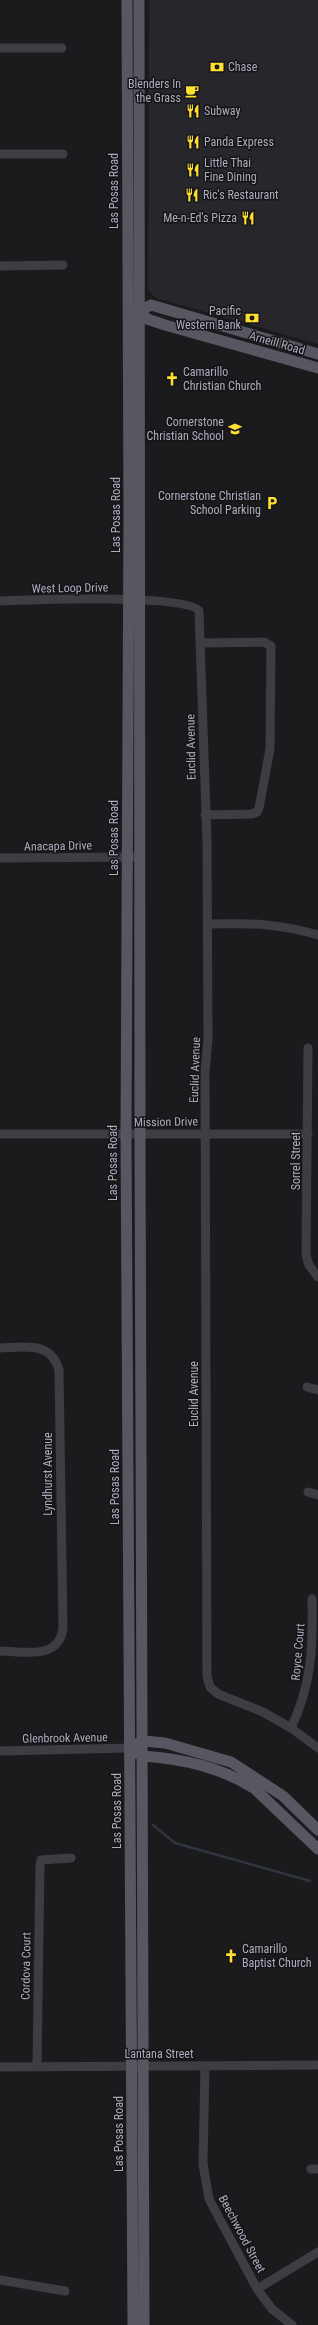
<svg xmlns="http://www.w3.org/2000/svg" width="318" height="2325" font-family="'Roboto Condensed',sans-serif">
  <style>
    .built { fill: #27262a }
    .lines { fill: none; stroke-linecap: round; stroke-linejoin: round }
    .stream { stroke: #2f3642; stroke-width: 2.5 }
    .minor { stroke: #3d3d44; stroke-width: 9 }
    .major { stroke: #575761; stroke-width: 11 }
    .labels { text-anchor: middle; stroke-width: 3; stroke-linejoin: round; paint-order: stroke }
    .poi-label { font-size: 12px; fill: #acaebd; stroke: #151518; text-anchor: start }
    .street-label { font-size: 12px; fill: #acaebd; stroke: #151518 }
  </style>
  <rect width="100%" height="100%" fill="#1b1a1d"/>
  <path class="built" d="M149,0H318V344L156,298L148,290Z"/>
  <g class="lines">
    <path class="stream" d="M153,1825L175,1843L310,1881"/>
    <path class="minor" d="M0,48H62
      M0,154H63
      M0,266L63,265
      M0,601C27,600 191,593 199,611L207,842L208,1038L205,1072L207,1676L210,1687L218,1694L263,1712L291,1728L318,1748
      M201,643L264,642L271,646L270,749L259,808L257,812L252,814L205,815
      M0,858L140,857
      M208,924C251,923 276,923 318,935
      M308,1048L306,1255L309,1265L318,1277
      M0,1134H308
      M0,1348C24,1347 51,1341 59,1370L63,1628C59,1661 23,1651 0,1651
      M307,1387L318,1390
      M308,1492L318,1495
      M291,1728C312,1684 313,1647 312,1599
      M0,1751L130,1748
      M205,2066L203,2164L209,2199L257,2289L272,2309L292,2325
      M0,2067L318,2065
      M37,2067L40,1866L41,1860L71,1858
      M311,2169H318
      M0,2280L65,2291
      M257,2289L318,2252"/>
    <path class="major" d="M127,0L129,516L126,1135L133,2325
      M139,0L140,1146L144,2325
      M134,310L140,311L151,305L318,354
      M140,311L147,319L165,325L318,368
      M137,1744L143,1741L165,1743L231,1762L283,1796L318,1830
      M137,1753L143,1756C183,1759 221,1767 255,1789L318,1849"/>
  </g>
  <defs>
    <g id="bank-bare" transform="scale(1.08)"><path d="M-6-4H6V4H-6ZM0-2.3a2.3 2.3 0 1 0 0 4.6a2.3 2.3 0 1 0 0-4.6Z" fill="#fede31" stroke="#151518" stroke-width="2.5" paint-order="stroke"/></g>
    <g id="cafe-bare" transform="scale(1.08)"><path d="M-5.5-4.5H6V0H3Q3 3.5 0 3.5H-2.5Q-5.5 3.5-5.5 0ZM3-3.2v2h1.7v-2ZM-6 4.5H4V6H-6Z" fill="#fede31" stroke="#151518" stroke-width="2.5" paint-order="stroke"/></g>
    <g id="restaurant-bare" transform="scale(1.08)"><path d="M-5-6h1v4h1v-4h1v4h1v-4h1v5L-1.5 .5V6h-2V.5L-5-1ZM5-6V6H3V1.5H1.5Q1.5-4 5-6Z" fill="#fede31" stroke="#151518" stroke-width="2.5" paint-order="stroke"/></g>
    <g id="church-bare" transform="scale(1.08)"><path d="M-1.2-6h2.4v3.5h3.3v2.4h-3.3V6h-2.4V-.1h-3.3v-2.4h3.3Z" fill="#fede31" stroke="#151518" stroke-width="2.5" paint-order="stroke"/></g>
    <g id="school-bare" transform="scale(1.08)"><path d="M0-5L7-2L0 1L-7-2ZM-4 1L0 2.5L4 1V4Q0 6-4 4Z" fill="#fede31" stroke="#151518" stroke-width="2.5" paint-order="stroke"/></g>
    <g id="parking-bare" transform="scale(1.08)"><path d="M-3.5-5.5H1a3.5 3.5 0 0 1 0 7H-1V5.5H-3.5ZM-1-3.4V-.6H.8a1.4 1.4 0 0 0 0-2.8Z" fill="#fede31" stroke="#151518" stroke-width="2.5" paint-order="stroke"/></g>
  </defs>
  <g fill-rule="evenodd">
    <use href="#bank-bare" x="217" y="67"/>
    <use href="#cafe-bare" x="192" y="91"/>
    <use href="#restaurant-bare" x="193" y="111"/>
    <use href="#restaurant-bare" x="193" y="142"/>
    <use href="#restaurant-bare" x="193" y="170"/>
    <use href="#restaurant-bare" x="192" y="195"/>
    <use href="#restaurant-bare" x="248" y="218"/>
    <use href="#bank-bare" x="252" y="318"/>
    <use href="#church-bare" x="172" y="379"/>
    <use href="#school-bare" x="235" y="429"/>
    <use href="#parking-bare" x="272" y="503"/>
    <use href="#church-bare" x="231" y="1956"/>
  </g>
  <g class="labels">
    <g class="poi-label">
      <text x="228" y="71">Chase</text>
      <text x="181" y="88" text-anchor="end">Blenders In<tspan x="181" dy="14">the Grass</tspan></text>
      <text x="204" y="115">Subway</text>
      <text x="204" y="146">Panda Express</text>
      <text x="204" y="167">Little Thai<tspan x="204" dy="14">Fine Dining</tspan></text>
      <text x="203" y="199">Ric's Restaurant</text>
      <text x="237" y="222" text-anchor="end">Me-n-Ed's Pizza</text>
      <text x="241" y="315" text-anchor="end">Pacific<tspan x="241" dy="14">Western Bank</tspan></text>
      <text x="183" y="376">Camarillo<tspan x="183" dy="14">Christian Church</tspan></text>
      <text x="224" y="426" text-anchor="end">Cornerstone<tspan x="224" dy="14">Christian School</tspan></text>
      <text x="261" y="500" text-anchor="end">Cornerstone Christian<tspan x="261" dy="14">School Parking</tspan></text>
      <text x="242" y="1953">Camarillo<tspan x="242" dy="14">Baptist Church</tspan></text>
    </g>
    <g class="street-label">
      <text transform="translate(114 191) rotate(-90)" y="4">Las Posas Road</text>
      <text transform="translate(277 343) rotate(16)" y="4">Arneill Road</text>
      <text transform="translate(116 515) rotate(-90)" y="4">Las Posas Road</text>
      <text transform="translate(70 588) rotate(-1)" y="4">West Loop Drive</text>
      <text transform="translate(191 747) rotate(-91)" y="4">Euclid Avenue</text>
      <text transform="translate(114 838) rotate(-90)" y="4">Las Posas Road</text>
      <text transform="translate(58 846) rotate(-1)" y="4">Anacapa Drive</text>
      <text transform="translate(195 1070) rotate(-88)" y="4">Euclid Avenue</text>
      <text transform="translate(166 1122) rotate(-1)" y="4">Mission Drive</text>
      <text transform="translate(296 1161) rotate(-90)" y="4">Sorrel Street</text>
      <text transform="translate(113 1163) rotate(-90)" y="4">Las Posas Road</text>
      <text transform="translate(194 1394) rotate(-90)" y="4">Euclid Avenue</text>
      <text transform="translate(48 1474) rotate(-90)" y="4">Lyndhurst Avenue</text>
      <text transform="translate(115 1487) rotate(-90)" y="4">Las Posas Road</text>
      <text transform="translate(298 1652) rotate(-85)" y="4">Royce Court</text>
      <text transform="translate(65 1738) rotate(-1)" y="4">Glenbrook Avenue</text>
      <text transform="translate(117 1811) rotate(-90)" y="4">Las Posas Road</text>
      <text transform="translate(26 1966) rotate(-89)" y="4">Cordova Court</text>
      <text x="159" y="2058">Lantana Street</text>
      <text transform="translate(119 2134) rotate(-90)" y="4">Las Posas Road</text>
      <text transform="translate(242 2234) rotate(62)" y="4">Beechwood Street</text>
    </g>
  </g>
</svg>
